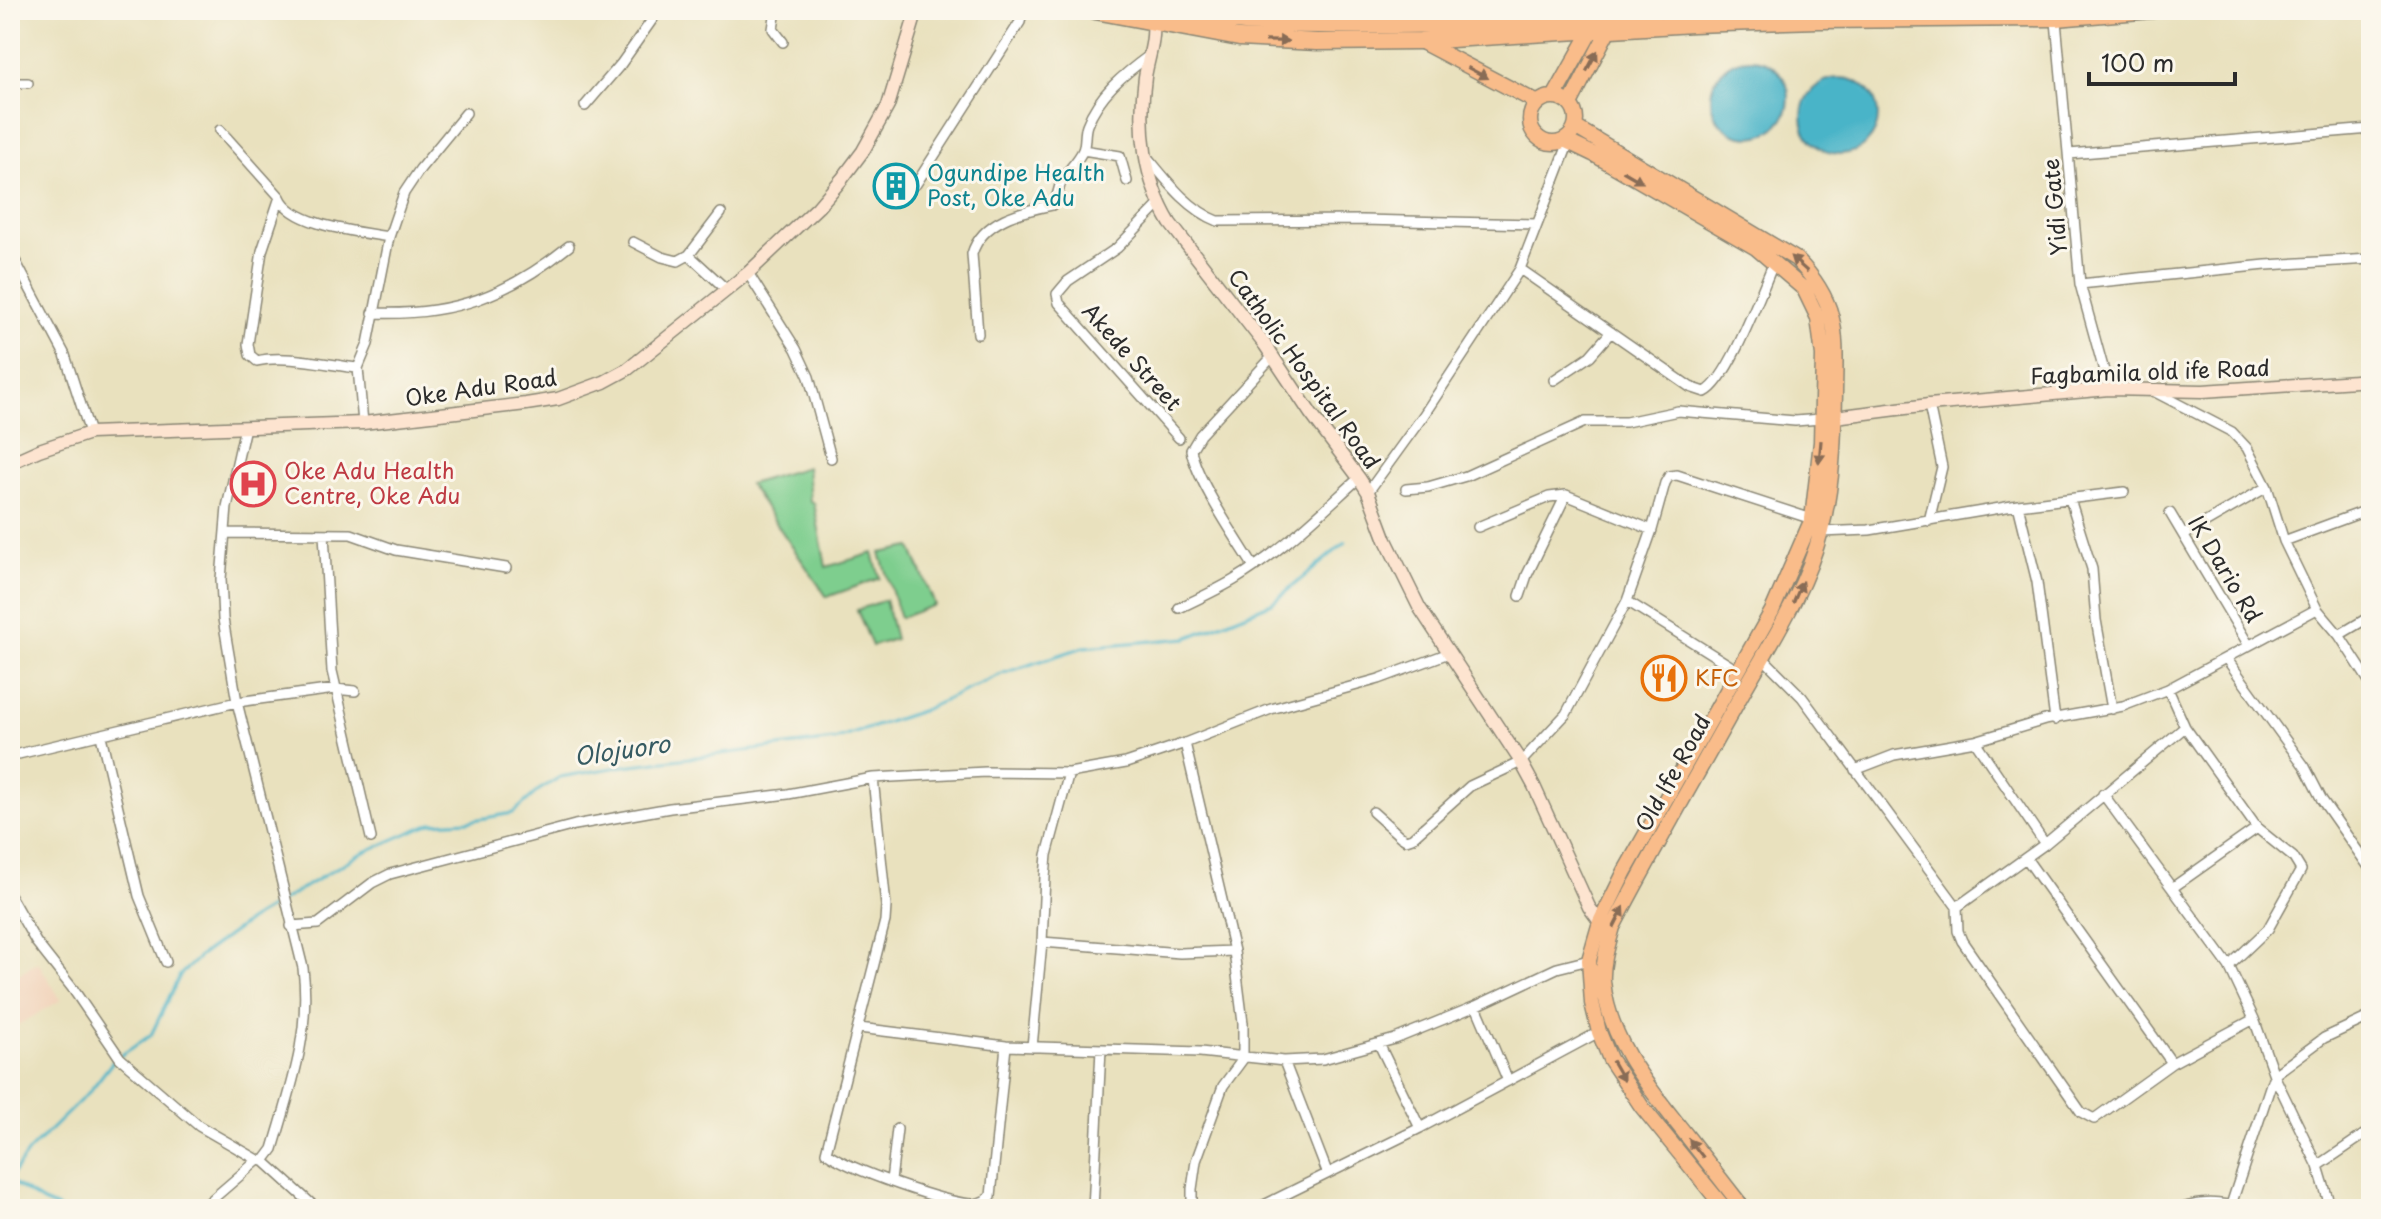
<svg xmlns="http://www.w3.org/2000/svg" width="2381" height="1219" font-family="'Playpen Sans',sans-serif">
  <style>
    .built { fill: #f2d5bd }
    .green { fill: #7ece8e; stroke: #547c5c; stroke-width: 2 }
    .water { fill: #4ab4c8; stroke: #3a707a; stroke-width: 2 }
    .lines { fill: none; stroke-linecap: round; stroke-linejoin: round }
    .stream { stroke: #4ab4c8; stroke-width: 3 }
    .street-casing { stroke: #8a8674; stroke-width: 12 }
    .secondary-casing { stroke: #8a8674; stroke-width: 15 }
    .primary-casing { stroke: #8a8674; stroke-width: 17 }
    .highway-casing { stroke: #8a8674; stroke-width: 19 }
    .street { stroke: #fff; stroke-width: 9 }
    .secondary { stroke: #fde4d0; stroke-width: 12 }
    .primary { stroke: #f9bc8a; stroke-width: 14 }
    .highway { stroke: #f9bc8a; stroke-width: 16 }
    .oneway { fill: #886c56 }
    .labels { text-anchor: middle; stroke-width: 6; stroke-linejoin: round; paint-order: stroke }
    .culture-label { font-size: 22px; fill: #0d838f; stroke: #fbf7ec; text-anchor: start }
    .street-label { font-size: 22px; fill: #2b2b2b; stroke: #fbf7ec }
    .health-label { font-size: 22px; fill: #be3a42; stroke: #fbf7ec; text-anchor: start }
    .food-label { font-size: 22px; fill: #c56008; stroke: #fbf7ec; text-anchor: start }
    .water-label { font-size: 24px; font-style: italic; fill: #365b62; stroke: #fbf7ec }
  </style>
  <rect width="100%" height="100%" fill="#fbf7ec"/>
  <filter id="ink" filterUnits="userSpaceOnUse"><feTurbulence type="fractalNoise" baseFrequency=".0125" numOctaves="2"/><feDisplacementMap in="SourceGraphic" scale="16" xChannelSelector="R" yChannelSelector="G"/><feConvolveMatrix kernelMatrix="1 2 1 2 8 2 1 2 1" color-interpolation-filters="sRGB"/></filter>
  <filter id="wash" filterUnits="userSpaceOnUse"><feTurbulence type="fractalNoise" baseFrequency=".006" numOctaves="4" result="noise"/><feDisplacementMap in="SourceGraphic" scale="32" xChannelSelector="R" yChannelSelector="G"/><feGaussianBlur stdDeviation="1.8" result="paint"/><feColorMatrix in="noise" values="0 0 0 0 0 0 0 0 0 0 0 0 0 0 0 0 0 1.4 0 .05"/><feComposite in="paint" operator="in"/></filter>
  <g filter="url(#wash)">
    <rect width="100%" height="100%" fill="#e9e1be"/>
    <path class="built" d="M38,962L61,1000L10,1030V979Z"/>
    <path class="green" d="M807,467L810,502L814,503L826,567L873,553L880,578L827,597L749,484Z
      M911,547L935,605L900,618L880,553Z
      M885,600L895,639L872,646L857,610Z"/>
    <path class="water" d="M1711 98a39 39 0 1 1 78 0a39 39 0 1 1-78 0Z
      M1802 116a38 38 0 1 1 76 0a38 38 0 1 1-76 0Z"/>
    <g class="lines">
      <path class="stream" d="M10,1178L28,1152L90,1091L114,1060L151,1035L180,975L200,956L250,920L358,855L431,823L468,821L513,813L539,790L560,777L624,766L834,740L921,711L1004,673L1084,647L1187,638L1272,603L1346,542
        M10,1181L43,1202L60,1209"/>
    </g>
  </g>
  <g filter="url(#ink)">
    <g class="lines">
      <g class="street-casing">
        <path id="street" d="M776,10L773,29L783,42
          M2055,10L2080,284L2109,389
          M10,83H28
          M585,106L621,64L659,10
          M220,130L280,197C292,226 360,232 389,237
          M1083,150L1120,156L1127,181
          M2069,154L2371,129
          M1148,158C1167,181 1189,210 1218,221L1362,220L1536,224
          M916,184L1020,22L1023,10
          M280,197L262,251L248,344L250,355L257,361C285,354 328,365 358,368
          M1159,205L1117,248L1068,281L1057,294L1059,303L1179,438
          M633,242L662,257L678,261L689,255L721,213
          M10,251L65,355L90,433
          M689,255L727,290
          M1520,269L1690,387L1705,392C1729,381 1762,289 1774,262
          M748,273L796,349L809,377L831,458
          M2080,284L2266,265L2371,259
          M373,313C453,316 507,296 569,246
          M978,334L972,254C982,220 1022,211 1052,205C1058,198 1058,190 1061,182C1066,171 1078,162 1083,150C1086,143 1084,133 1087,125C1099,94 1124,74 1150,55
          M1554,380L1590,356L1611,332
          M2155,392L2232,432L2247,448L2267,487L2284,541L2317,609L2339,635L2371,684
          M363,423L358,368L368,344L389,237L404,193L420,169L466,113
          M245,427L227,507L221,579L223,619L237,702L303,968C311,1033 291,1087 273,1149L264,1161
          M1406,489L1428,487L1466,476L1585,422H1626L1678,411L1795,421L1821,419
          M1368,492L1423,416L1520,269L1569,142
          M2070,499L2092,569L2096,620L2112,709
          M2018,505L2037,582L2055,720
          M2170,513L2248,644
          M1929,521L1942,467L1929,405
          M1478,527L1549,497L1566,495L1652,530
          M1821,532L1869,530L2018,505L2124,492
          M225,533L351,534L396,550L506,568
          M324,534L332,671L371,838
          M2184,535L2267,487
          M2284,541L2368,510
          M1254,567C1236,538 1197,481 1191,450L1200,435L1273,356
          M1520,596L1527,575L1566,495
          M1627,601L1737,670
          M1179,608C1198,599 1217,590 1234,580C1281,552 1319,514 1359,478
          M2339,635L2371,616
          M1763,658L1802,697L1957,907L1958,931L1962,941L2081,1112L2094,1119L2172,1063L2254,1019
          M2226,658L2305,767L2322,800L2371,870
          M2168,689L2185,727L2257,828L2293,857L2301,870L2268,929L2229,966
          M101,736L139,896L166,962
          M1975,741L2045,844
          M1185,743L1234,951L1243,1023V1059L1223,1086L1196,1161L1192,1189V1209
          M10,756L237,702L335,689L355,691
          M1855,770L1894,755L1975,741L2045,720L2123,706L2168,689L2317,609
          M873,778L886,906L885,921L826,1152C848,1169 947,1204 974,1204C981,1203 986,1201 991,1196L1006,1046
          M2103,794L2229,966L2254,1019L2274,1075L2318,1166L2331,1209
          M1373,812L1401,837L1406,840L1412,838L1470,786L1521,762L1566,714L1627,601L1652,530L1665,483L1669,476L1677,475L1812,519
          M2026,858L2172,1063
          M2172,888L2257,828
          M10,896L36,942L73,989L120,1058L199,1126L258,1160L264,1161L317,1209
          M1957,907L2045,844L2185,727
          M291,926L318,924L372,883L390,874L575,825L670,808L788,794L873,778L986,772L1069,773L1126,763L1185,743L1271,709L1379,679L1449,653
          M1042,942L1180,953L1234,951
          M1476,1006L1508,1081
          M859,1028L1006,1046L1200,1052L1284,1061L1323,1059L1395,1039L1476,1006L1557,968L1589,960
          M1379,1044L1420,1128
          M1032,1047L1042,942L1045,877L1047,855L1069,773
          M1284,1061L1327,1172
          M2318,1166L2371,1130
          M891,1181L897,1129
          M2231,1205L2274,1075L2324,1038L2371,1016
          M201,1209L258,1160
          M1093,1209L1101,1049
          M1256,1209L1420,1128L1599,1032
          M2180,1209C2201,1201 2220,1201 2241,1209
          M2356,1209L2371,1198"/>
      </g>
      <g class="secondary-casing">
        <path id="secondary" d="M1153,22C1155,42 1148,58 1145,77C1138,127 1144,180 1170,223L1265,345L1311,414L1359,478L1368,492L1386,540L1419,607L1521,762L1534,786L1589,907L1600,922
          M1835,417L1929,405L2109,389L2203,391L2371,380
          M10,463L39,450L90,433L363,423L526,404L558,399L604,382L628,369L748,273L818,207L842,179L863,151L888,106L917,10"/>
      </g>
      <g class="primary-casing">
        <path id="primary" d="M1420,41L1538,103
          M1554,97L1596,22
          M1530 120a23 23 0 1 1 46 0a23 23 0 1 1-46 0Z
          M1570,104L1612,23
          M1575,127L1796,259C1840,304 1836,334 1835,393C1834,440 1833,486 1821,531C1805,592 1769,645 1739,699C1697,775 1653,850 1613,927C1608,945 1602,963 1603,981C1609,1043 1651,1090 1687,1136C1706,1160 1725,1185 1744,1209
          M1564,140L1593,154L1756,248L1804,289L1818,318L1823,356L1821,442L1812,519L1772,611L1625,871L1600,922L1589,960L1592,1003L1599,1032L1610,1059L1642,1107L1725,1209"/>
      </g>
      <g class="highway-casing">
        <path id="highway" d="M1090,10L1239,38L1317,42L1420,41L1693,24L1819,20L2056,18L2152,10
          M1164,10C1237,26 1304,26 1378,25C1470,25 1562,20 1654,16"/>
      </g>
      <use href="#street" class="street"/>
      <use href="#secondary" class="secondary"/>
      <use href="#primary" class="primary"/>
      <use href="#highway" class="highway"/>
    </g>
    <defs><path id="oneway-solid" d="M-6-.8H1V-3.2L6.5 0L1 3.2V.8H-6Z" transform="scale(2)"/></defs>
    <g class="oneway">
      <use href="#oneway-solid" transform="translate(1277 41) rotate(1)"/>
      <use href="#oneway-solid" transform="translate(1592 61) rotate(-62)"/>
      <use href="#oneway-solid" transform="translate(1478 73) rotate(28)"/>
      <use href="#oneway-solid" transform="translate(1633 177) rotate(30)"/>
      <use href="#oneway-solid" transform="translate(1799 264) rotate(-138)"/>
      <use href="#oneway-solid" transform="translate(1820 452) rotate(95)"/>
      <use href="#oneway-solid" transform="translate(1798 592) rotate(-67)"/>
      <use href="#oneway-solid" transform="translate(1619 917) rotate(-63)"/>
      <use href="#oneway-solid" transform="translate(1618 1071) rotate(60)"/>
      <use href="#oneway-solid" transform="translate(1696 1148) rotate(-128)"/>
    </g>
  </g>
  <defs>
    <g id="building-ring" transform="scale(2.3)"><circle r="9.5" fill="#fbf7ec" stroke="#0f9aa8" stroke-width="1.5"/><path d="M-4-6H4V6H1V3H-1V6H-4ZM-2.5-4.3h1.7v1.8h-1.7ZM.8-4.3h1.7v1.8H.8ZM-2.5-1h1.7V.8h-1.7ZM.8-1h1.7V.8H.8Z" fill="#0f9aa8"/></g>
    <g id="hospital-ring" transform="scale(2.3)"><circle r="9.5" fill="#fbf7ec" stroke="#e0444e" stroke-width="1.5"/><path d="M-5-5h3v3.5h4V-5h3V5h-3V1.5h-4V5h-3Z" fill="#e0444e"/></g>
    <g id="restaurant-ring" transform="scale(2.3)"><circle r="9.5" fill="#fbf7ec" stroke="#e8710a" stroke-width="1.5"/><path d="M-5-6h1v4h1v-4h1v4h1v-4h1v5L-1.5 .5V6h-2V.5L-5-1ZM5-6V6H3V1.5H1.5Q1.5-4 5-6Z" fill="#e8710a"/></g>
  </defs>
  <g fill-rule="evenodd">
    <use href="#building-ring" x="896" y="186"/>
    <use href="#hospital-ring" x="253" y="484"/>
    <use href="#restaurant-ring" x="1664" y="678"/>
  </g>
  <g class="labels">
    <g class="culture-label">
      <text x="927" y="181">Ogundipe Health<tspan x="927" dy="25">Post, Oke Adu</tspan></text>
    </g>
    <g class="street-label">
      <text transform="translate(2055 207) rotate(-95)" y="8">Yidi Gate</text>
      <text transform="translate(1132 357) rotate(48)" y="8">Akede Street</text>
      <text transform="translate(1304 369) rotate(54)" y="8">Catholic Hospital Road</text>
      <text transform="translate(2150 372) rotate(-2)" y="8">Fagbamila old ife Road</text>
      <text transform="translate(481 388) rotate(-8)" y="8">Oke Adu Road</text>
      <text transform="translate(2225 569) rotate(59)" y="8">IK Dario Rd</text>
      <text transform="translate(1673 773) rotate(-61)" y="8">Old Ife Road</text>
    </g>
    <g class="health-label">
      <text x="284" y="479">Oke Adu Health<tspan x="284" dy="25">Centre, Oke Adu</tspan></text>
    </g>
    <g class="food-label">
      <text x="1695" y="686">KFC</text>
    </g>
    <g class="water-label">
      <text transform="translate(622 751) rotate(-8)" y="8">Olojuoro</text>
    </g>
  </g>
  <rect width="2381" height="1219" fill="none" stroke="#fbf7ec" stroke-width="40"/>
  <path d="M2089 72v12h146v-12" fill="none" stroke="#2b2b2b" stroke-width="4"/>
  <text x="2101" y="72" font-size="24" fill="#2b2b2b" stroke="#fbf7ec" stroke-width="6" paint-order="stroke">100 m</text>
</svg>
